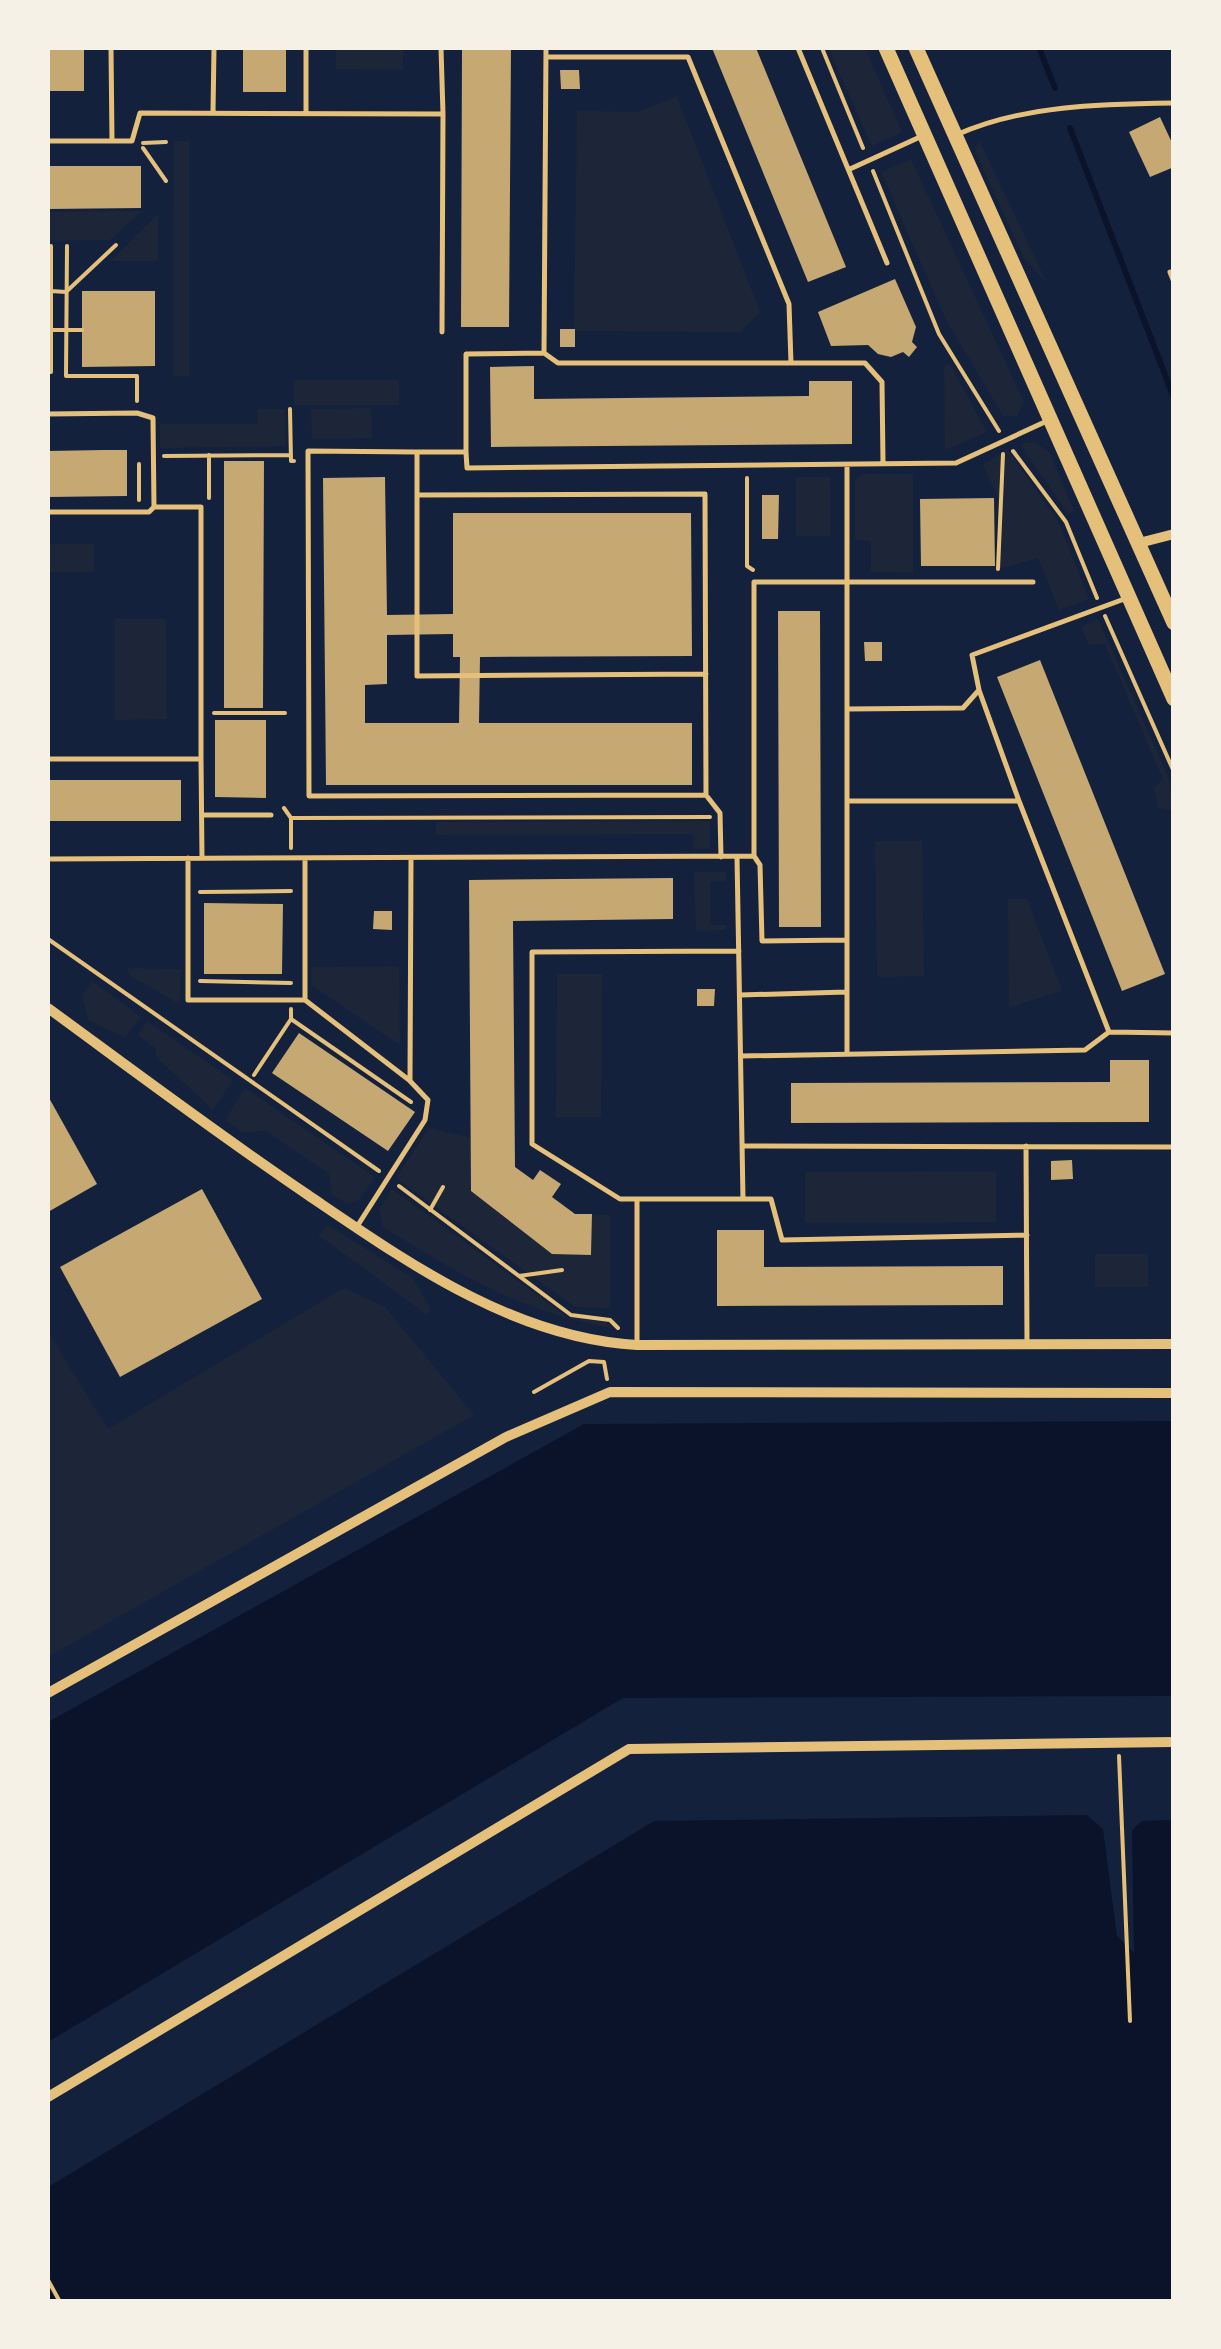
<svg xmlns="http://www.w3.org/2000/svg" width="1221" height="2349" font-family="'Work Sans',sans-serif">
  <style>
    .green { fill: #1d2539 }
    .water { fill: #0b132b }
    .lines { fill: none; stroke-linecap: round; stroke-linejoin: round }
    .stream { stroke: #0b132b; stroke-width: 6 }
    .building { fill: #c6a872; fill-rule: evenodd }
    .path { stroke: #e5c07b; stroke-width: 4 }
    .service { stroke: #e5c07b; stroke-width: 5 }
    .minor { stroke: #e5c07b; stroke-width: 10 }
    .secondary { stroke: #e5c07b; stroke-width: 15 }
  </style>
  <rect width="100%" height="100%" fill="#14213d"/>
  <path class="green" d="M336,48H403V70L336,69Z
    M828,48H865L902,132L872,146Z
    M677,97L760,312L741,332L574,331L577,111L637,112Z
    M979,140L1047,283L1024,258L975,151Z
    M174,141H189V376H173Z
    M911,159L1024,402L1017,416H1003L946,320L881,172Z
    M142,211L110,240L48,241V212Z
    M158,214V261H110Z
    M950,364L987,432L945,450L944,366Z
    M294,380H399V405H294Z
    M371,408L372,438L312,439L311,409Z
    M258,409H285L286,446L160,448V424H257Z
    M1035,442L1050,453L1074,511L1068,514L1020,444Z
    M1007,449L1058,521L1089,599L1059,610L1038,558L999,569V499L983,465Z
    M863,474H913V573L871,572V541L855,540V480Z
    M796,477H830L831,536H796Z
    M48,544H94V572H48Z
    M115,619H166L167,719L115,720Z
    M1098,619L1169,779L1173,811L1158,808L1154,788L1163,779L1105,644L1089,645L1081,627Z
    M710,821V849H694L693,834L436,835V822Z
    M875,841H922L924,976L877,977Z
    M694,872H726V881L710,882L711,925H727L725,930L696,931Z
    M1008,899H1027L1062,991L1009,1007Z
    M399,966L400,1045L311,985L312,967Z
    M127,968L181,969L179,1004L129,975Z
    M557,974H602L601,1117H556Z
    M92,981L141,1017L125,1038L88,1020L82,995Z
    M147,1021L233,1080L213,1110L156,1057V1049L138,1035Z
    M245,1088L375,1177L359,1200L346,1203L332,1195L329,1174L266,1131L242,1132L225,1120Z
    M429,1128L471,1138L591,1255L592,1214L610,1215V1308L575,1307L396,1178Z
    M996,1171V1222L805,1223V1172Z
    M392,1189L567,1317L606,1322L611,1328C524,1313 456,1273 383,1227L379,1209Z
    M328,1225L413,1278L431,1310L426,1314L318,1235Z
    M1095,1254H1148V1287H1095Z
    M344,1288L385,1307L474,1415L48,1657V1332L108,1429Z"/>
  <path class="water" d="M1173,1421V1696L623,1698L48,2042V1722L584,1424Z
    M1087,1815L1103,1829L1117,1936L1134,1953L1132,1830L1142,1821L1173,1820V2301L48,2302V2187L654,1821Z"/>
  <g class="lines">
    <path class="stream" d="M1039,48L1055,88
      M1070,128L1174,398"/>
  </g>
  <path class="building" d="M48,48H84V91H48Z
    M243,48H286V92H243Z
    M462,48H511L509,327H461Z
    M712,48H756L846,267L808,282Z
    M560,70H579L580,89H561Z
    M1160,117L1174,147V167L1150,177L1129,132Z
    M48,166H141V208L48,209Z
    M895,279L916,327L912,342L917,347L909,357L903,352L891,357L878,354L868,345L831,346L818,312Z
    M82,291H155V366L82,367Z
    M560,329H575V347H560Z
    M534,366V399L809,396V381H852V444L491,447L490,367Z
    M103,450H127V496L48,497V451Z
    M224,461H264L263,708H224Z
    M385,477L387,615L453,614V513H691L692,656L480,657L479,723H692V785H326L323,478ZM453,634V657H460L459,723H365V685L387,684V635Z
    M762,495H779L778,539H762Z
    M994,498L995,566H921L920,499Z
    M778,611H820L821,927H779Z
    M864,642H882V661H865Z
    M1040,660L1165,974L1122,991L997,677Z
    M215,720H266V798L215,797Z
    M48,780H181V821H48Z
    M673,878V919L513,921L515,1167L533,1180L540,1170L561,1184L552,1197L575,1214H592L591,1255L552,1254L471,1191L469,880Z
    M204,903L283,904L282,974H204Z
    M374,911H392V930L373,929Z
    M697,989H715L714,1006H697Z
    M299,1033L415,1112L388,1151L272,1073Z
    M1110,1060H1149V1122L791,1123V1083L1110,1082Z
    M48,1096L97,1184L48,1212Z
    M1072,1160L1073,1179L1051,1180V1161Z
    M202,1189L262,1299L120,1377L60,1267Z
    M717,1230H764V1267L1003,1266V1305L717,1306Z"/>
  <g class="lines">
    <path class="path" d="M822,48L863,148
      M143,143L166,142
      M143,148L166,181
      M873,171L939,334L999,431
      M67,246L66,376H137V401
      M51,291L66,292L116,245
      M51,330H82
      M48,372H51V246
      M290,409L291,461H294
      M1013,451L1066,522L1097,598
      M209,455V498
      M164,456L290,455
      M747,478V566L753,570
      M139,500V464
      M998,569L1003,454
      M1105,616L1174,772
      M214,713H285
      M284,808L291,818L710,817
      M291,848V818
      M200,892L291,891
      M48,939L379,1171
      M200,981L291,983
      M291,1019L411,1102
      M254,1075L291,1019V1009
      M399,1186L571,1315L610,1320L618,1328
      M430,1210L443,1187
      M519,1276L562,1270
      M534,1392L589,1361L604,1362L607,1379
      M1119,1756L1130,2021
      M48,2280L60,2302"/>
    <path class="service" d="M111,48L112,141
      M798,48L887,263
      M546,57H688L789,304L791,363
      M213,112L214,48
      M306,113V48
      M956,135C1023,105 1101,104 1174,103
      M48,141H132L140,113L443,114L441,48
      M850,169L920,137
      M1170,272L1174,282
      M442,332L443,114
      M544,353L546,48
      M48,414L137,413L153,418L154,507L149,512H48
      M418,452H466L467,468L956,463L1047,421
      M466,452V354L544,353L558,363H865L882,382L883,463
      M417,495L705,494L706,795L309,796L308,451L417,452V676L706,674
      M847,709L963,708L979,690
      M48,759H201V507H154
      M201,759L202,858
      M706,795L720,813L721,857
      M847,801H1019
      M202,815H271
      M754,856L760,865L762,941L847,940
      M737,857L743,1199
      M188,858V1000H305V858
      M48,859L754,856V582H1033
      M739,951L532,952V1144L620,1199H771L782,1240L1027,1235
      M740,995L846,992
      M305,1000L409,1080
      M1109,1032L1019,801L979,690L972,655L1127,598
      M847,1053V466
      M741,1056L1085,1050L1109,1032L1174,1033
      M742,1146L1174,1147
      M1026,1146L1027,1343
      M358,1225L425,1120L428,1100L410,1081L411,859
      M637,1345V1199"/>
    <path class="minor" d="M1139,543L1174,534
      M48,1008C134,1071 219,1135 308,1195C407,1262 513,1338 637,1345L1174,1344
      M48,1693L506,1437L610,1392L1174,1393
      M48,2097L629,1749L1174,1742"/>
    <path class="secondary" d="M886,48L1174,699
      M916,48L1174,623"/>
  </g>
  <rect width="1221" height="2349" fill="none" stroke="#f6f1e7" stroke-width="100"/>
</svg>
